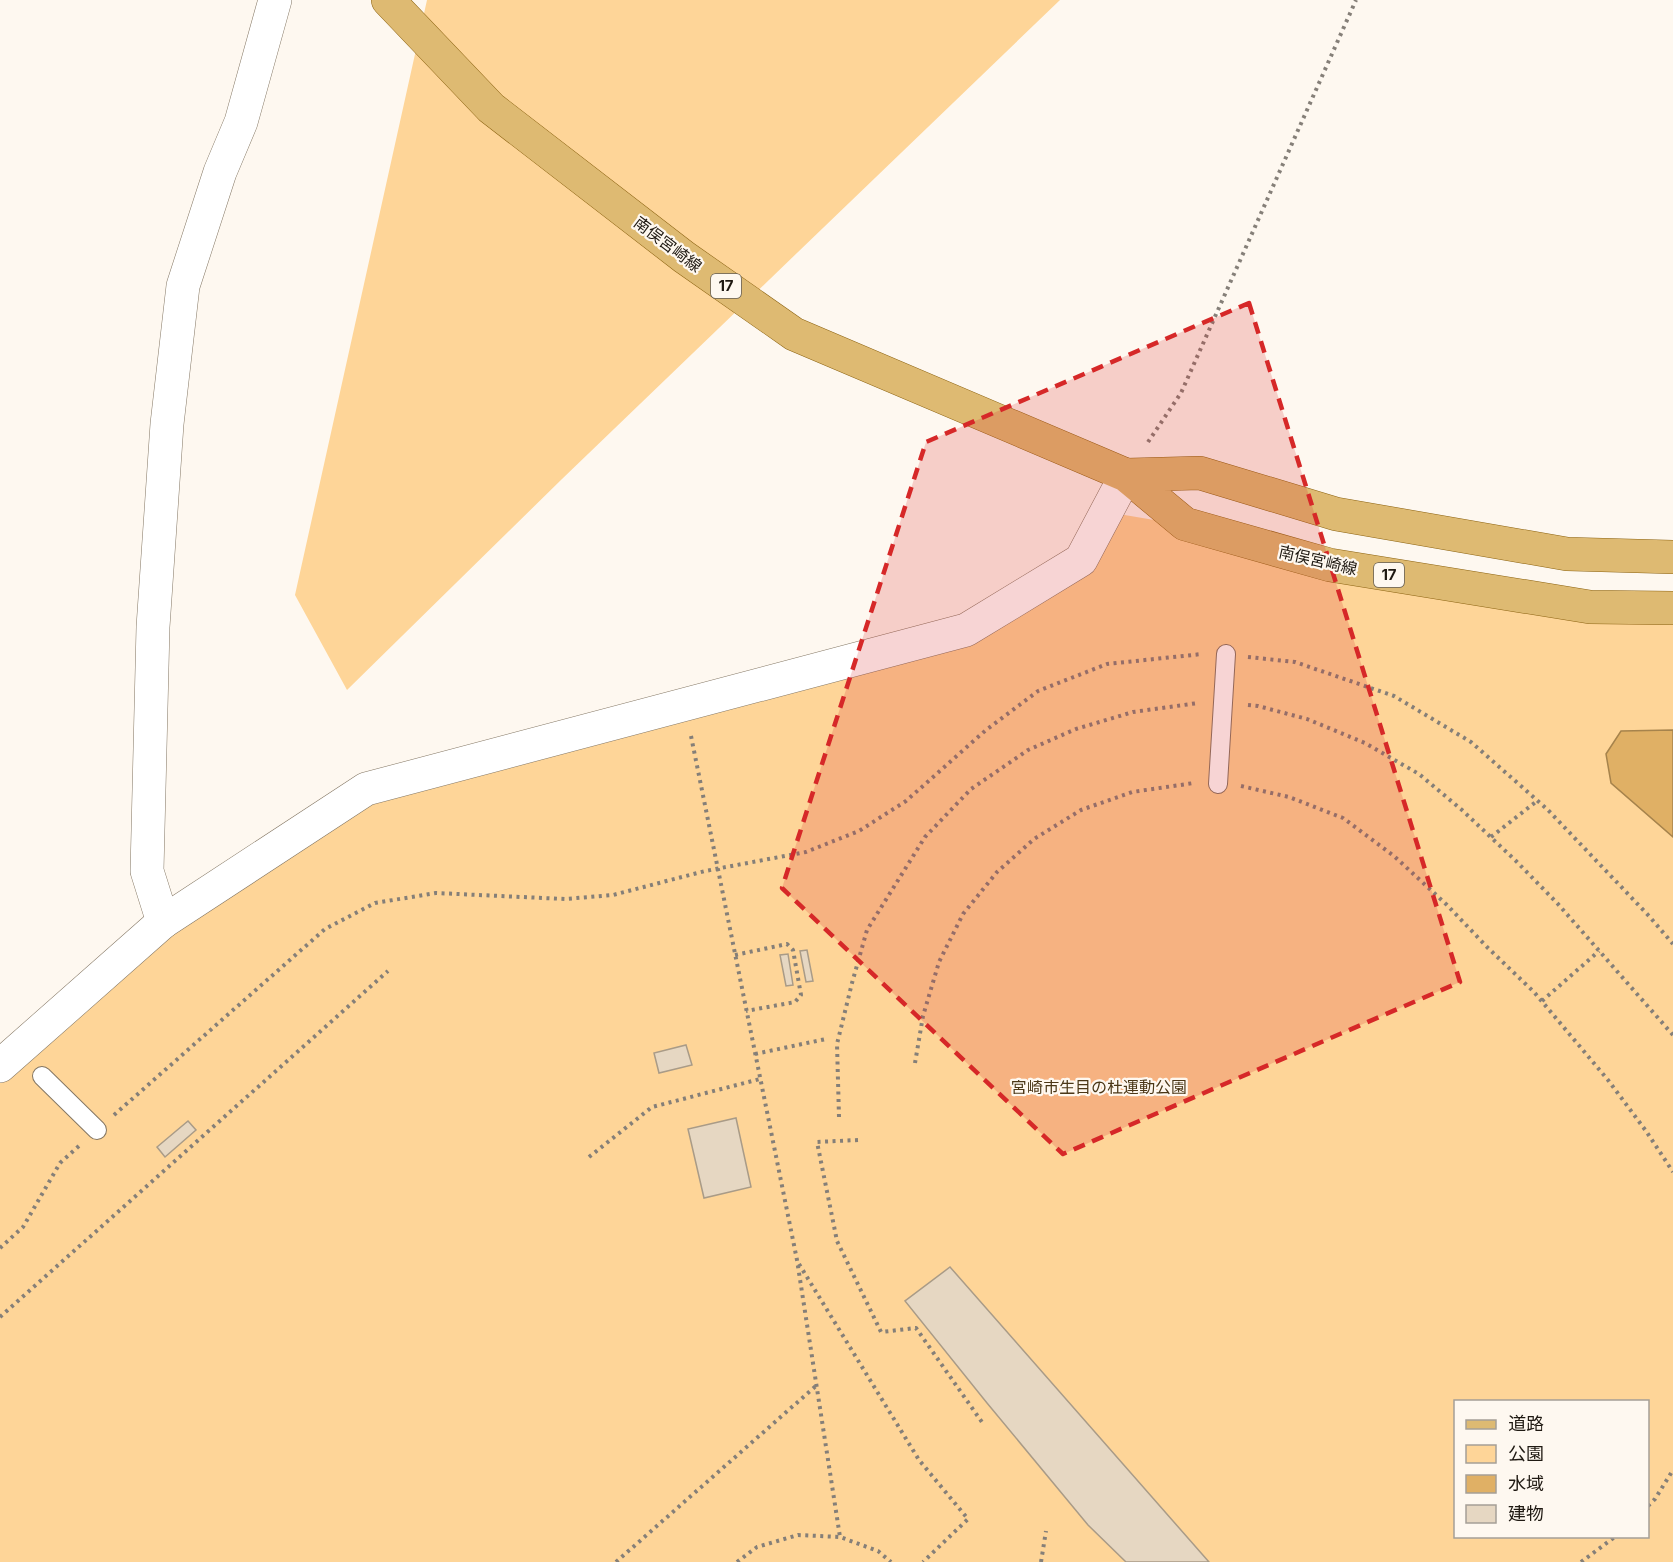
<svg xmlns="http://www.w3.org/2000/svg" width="1673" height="1562" font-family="Inter,'Noto Sans JP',sans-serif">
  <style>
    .green { fill: #fed598; fill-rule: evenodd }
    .water { fill: #e0b065; stroke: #a6834c; stroke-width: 1.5 }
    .building { fill: #e6d7c2; stroke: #a99b87; stroke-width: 1.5 }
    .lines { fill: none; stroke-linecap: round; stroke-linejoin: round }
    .lane-casing { stroke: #847764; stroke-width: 20 }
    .street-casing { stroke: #847764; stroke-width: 34 }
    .secondary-casing { stroke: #847764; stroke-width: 34 }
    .primary-casing { stroke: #8d6413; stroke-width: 34 }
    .path { stroke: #857f78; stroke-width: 4; stroke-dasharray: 3 4.5; stroke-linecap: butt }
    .lane { stroke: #fff; stroke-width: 18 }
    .street { stroke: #fff; stroke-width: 33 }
    .secondary { stroke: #fff; stroke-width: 33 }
    .primary { stroke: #deba72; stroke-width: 33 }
    .marked { fill: #d62828; fill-opacity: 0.2; stroke: #d62828; stroke-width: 4.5; stroke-dasharray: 12 8; stroke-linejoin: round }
    .labels { text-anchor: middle; stroke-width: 4.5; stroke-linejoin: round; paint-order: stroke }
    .shield { fill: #fef8f0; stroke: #625c55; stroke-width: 1.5 }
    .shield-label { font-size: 15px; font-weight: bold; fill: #1f1912 }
    .street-label { font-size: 16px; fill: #1f1912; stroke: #fef8f0 }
    .park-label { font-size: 16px; fill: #4b3717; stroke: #fef8f0 }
  </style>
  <rect width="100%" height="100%" fill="#fef8f0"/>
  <path class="green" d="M427,0H1060L562,479L347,690L295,595Z
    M1107,512L1673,608V1562H0V1066L366,789L966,630L1081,560ZM1456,1402H1648V1536H1456Z"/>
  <path class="water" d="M1673,730V837L1611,783L1606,754L1621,731Z"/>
  <path class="building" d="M807,950L813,981L806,982L800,951Z
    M788,954L793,985L786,986L780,955Z
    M686,1045L692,1065L659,1073L654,1053Z
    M736,1118L751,1187L704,1198L688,1129Z
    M188,1121L196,1130L165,1157L157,1147Z
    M950,1267L1209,1562H1126L1088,1525L987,1403L905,1301Z"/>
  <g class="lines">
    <g class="lane-casing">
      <path id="lane" d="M1218,784L1226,654
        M42,1076L97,1130"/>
    </g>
    <g class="street-casing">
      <path id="street" d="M163,922L147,871L153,627L167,424L183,286L220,172L241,122L275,0"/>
    </g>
    <g class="secondary-casing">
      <path id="secondary" d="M0,1066L163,922L366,789L966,630L1081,560L1126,475"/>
    </g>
    <g class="primary-casing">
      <path id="primary" d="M388,0L491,108L684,257L794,334L1126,475L1185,524L1330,565L1590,607L1673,608
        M1126,475L1200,473L1336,514L1567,554L1673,557"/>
    </g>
    <path class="path" d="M1148,442L1181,393L1356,0
      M1248,657L1295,662L1394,696L1471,742L1547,809L1649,916L1673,944
      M1248,705L1258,706L1307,719L1365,743L1419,774L1462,810L1516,861L1558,904L1673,1035
      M691,736L797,1260L840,1537
      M1241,786L1289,797L1343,818L1394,856L1447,905L1488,948L1534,992L1608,1080L1646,1131L1673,1172
      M1491,837L1537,801
      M735,955L787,944L793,950L801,995L795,1002L746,1011
      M1542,1001L1599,951
      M755,1054L826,1039
      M915,1063L923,1016L939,962L963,914L997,872L1034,839L1081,810L1132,792L1194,783
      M114,1115L325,929L375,903L436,893L565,899L613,895L705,871L806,852L859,831L906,801L986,730L1038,691L1107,664L1202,654
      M839,1117L837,1044L852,983L867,930L925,837L971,789L1028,750L1076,729L1133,712L1198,703
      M858,1140L817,1142L837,1241L881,1332L916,1328L984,1425
      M589,1157L652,1107L760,1079
      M0,1248L23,1227L60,1163L80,1145
      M799,1264L919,1460L968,1519L923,1562
      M0,1317L388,971
      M1648,1506L1655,1499L1673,1470
      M616,1562L817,1385
      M737,1562L757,1547L798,1535L840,1537L878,1551L891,1562
      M1041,1562L1046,1531
      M1581,1562L1616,1536"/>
    <use href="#lane" class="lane"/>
    <use href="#street" class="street"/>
    <use href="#secondary" class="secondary"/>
    <use href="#primary" class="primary"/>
  </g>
  <path class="marked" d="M1249,303L1460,982L1063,1154L782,888L926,442Z"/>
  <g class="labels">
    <g class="shield">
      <rect x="711" y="274" width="30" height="24" rx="4.5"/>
      <rect x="1374" y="563" width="30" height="24" rx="4.5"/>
    </g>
    <g class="shield-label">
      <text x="726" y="291">17</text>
      <text x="1389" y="580">17</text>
    </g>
    <g class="street-label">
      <text transform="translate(668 244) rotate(37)" y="6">南俣宮崎線</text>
      <text transform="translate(1318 560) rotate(13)" y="6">南俣宮崎線</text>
    </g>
    <g class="park-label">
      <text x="1099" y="1093">宮崎市生目の杜運動公園</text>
    </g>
  </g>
  <rect x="1454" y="1400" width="195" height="138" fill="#fef8f0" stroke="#a59f97" stroke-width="1.5"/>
  <rect x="1466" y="1420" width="30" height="9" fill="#deba72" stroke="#a59f97" stroke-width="1.5"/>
  <text x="1508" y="1430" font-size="18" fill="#1f1912">道路</text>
  <rect x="1466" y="1445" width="30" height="18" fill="#fed598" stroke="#a59f97" stroke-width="1.5"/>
  <text x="1508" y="1460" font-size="18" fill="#1f1912">公園</text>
  <rect x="1466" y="1475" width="30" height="18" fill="#e0b065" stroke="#a59f97" stroke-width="1.5"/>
  <text x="1508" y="1490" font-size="18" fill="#1f1912">水域</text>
  <rect x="1466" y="1505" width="30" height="18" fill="#e6d7c2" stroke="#a59f97" stroke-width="1.5"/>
  <text x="1508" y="1520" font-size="18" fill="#1f1912">建物</text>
</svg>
